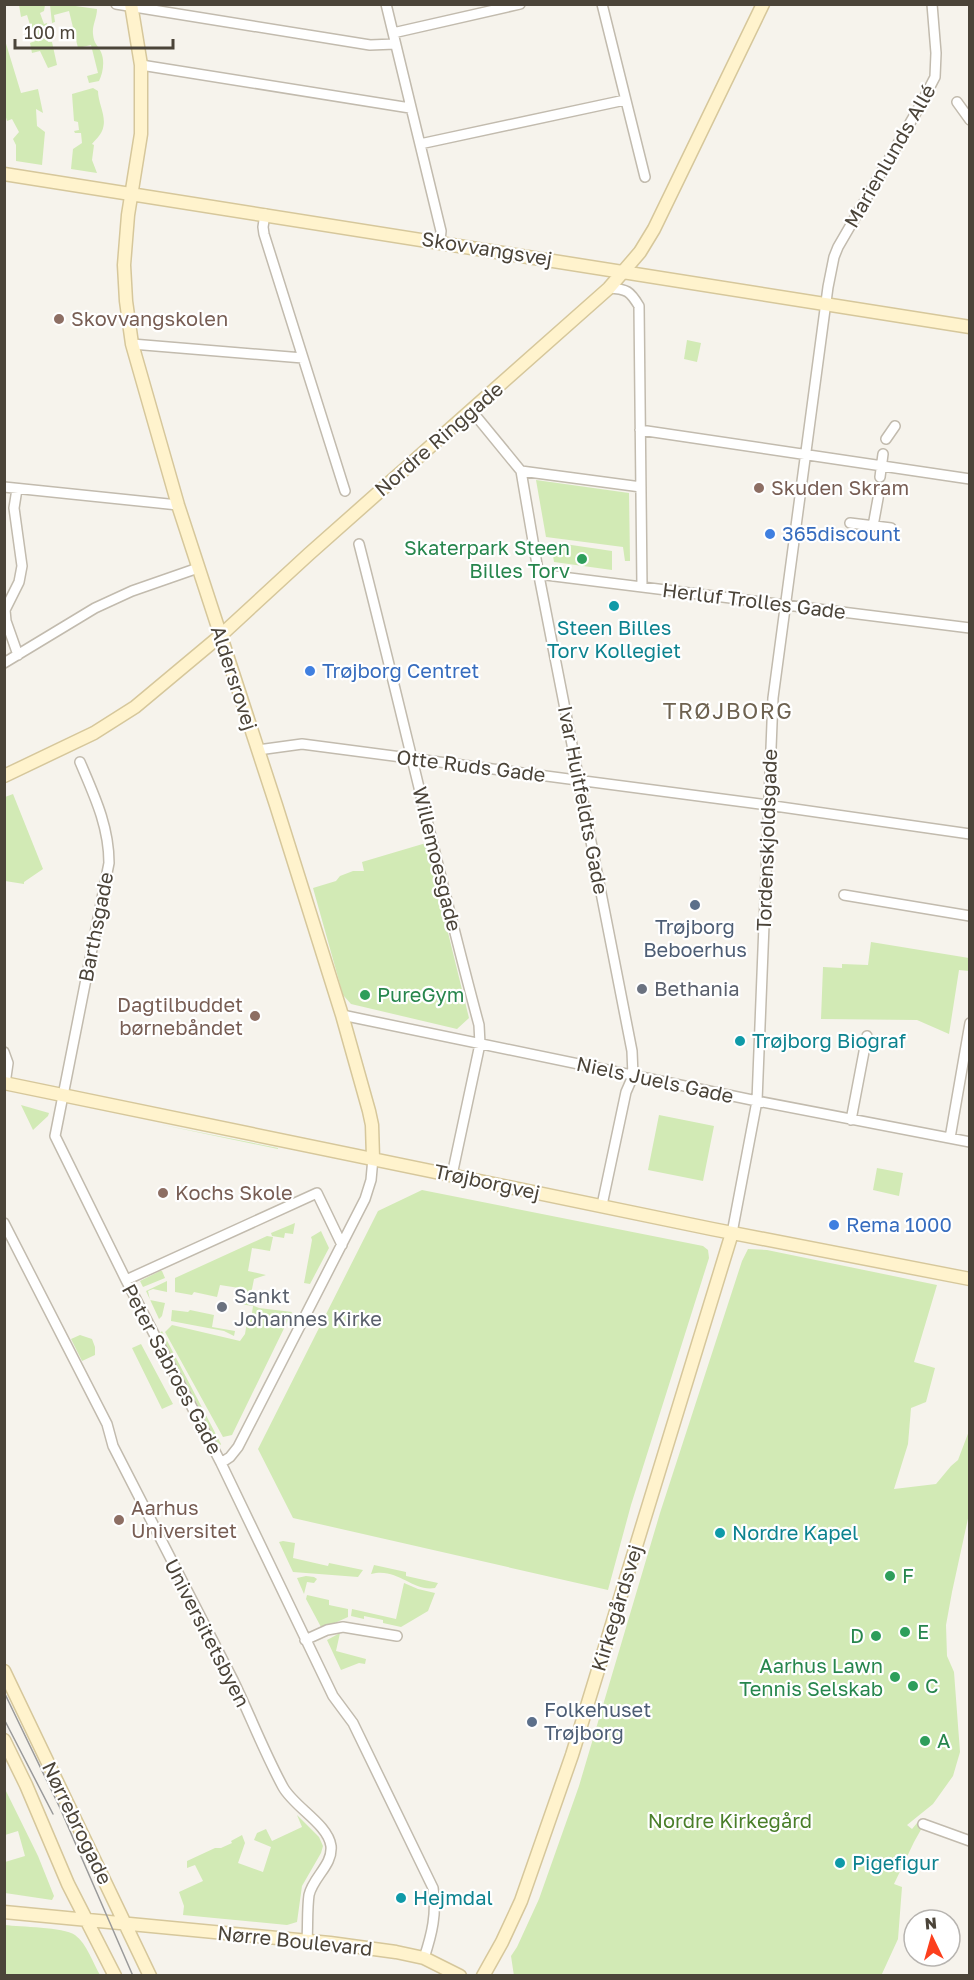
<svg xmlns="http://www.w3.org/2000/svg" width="974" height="1980" font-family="'Golos Text',sans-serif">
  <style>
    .green { fill: #d2eab5 }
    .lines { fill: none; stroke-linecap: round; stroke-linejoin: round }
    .street-casing { stroke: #c2bbae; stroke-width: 12 }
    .secondary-casing { stroke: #d6c79b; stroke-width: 15 }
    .street { stroke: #fff; stroke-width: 9 }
    .secondary { stroke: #fff3cd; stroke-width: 12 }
    .tram { stroke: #9a9a9a; stroke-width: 1.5 }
    .education-dot { fill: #8d6e63; stroke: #fff; stroke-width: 2 }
    .shop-dot { fill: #3f7fe0; stroke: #fff; stroke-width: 2 }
    .leisure-dot { fill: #2e9e5b; stroke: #fff; stroke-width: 2 }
    .culture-dot { fill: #0f9aa8; stroke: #fff; stroke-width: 2 }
    .service-dot { fill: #5c6f8a; stroke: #fff; stroke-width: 2 }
    .worship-dot { fill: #6b7280; stroke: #fff; stroke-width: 2 }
    .labels { text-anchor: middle; stroke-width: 4.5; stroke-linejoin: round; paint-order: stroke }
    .street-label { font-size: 20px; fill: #4b4439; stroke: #fff }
    .education-label { font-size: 20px; fill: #785e54; stroke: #fff; text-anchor: start }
    .shop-label { font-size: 20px; fill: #366cbe; stroke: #fff; text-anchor: start }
    .leisure-label { font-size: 20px; fill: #27864d; stroke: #fff; text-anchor: start }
    .culture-label { font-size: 20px; fill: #0d838f; stroke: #fff; text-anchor: start }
    .service-label { font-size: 20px; fill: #4e5e75; stroke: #fff }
    .worship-label { font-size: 20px; fill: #5b616d; stroke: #fff; text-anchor: start }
    .park-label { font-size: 20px; fill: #4a7f2a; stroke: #fff }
    .quarter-label { font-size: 22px; letter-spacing: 1.5px; fill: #6e6250; stroke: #fff }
  </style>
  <rect width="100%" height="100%" fill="#f6f3ec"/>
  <path class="green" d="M61,4L97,9C97,18 92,25 93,34C94,44 97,44 101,52C105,61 103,73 99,81L89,83L87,76L98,73L91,45L78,48L69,11L54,15L55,22L52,23L50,5Z
    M19,5H45L44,11L40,13L44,24L47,23L49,32L45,34L48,42H52L57,65L48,68L40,51L32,53L30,43L35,41L27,15L21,17Z
    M4,37L21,93L38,89L43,113L36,109L37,126L45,132L42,165L16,161V145L13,139L19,132L12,119L7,121L5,114Z
    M93,88L98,91C98,104 108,118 102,131C100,136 95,140 92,144L94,145L92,160L97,173L71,169L73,149L82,143L81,133H75L74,131L79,130L78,122L74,121L72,94Z
    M687,340L701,343L697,362L684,359Z
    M536,480L629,493L630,561H625L623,547L546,537Z
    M551,542L612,551V570L554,562Z
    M13,794L43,869L24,882V884L5,881V797Z
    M426,843L469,1018L457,1029L351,1004L343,995L313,888L336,881L340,876L353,871H364L362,862Z
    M871,942L969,958V971L959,970L949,1034L917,1020L821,1019L823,967L842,968V964L868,965Z
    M21,1105L49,1113L48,1116L33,1130Z
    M659,1115L714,1126L703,1181L648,1170Z
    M158,1124L278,1148V1149Z
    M877,1168L903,1173L899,1196L873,1190Z
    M422,1190L703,1246L708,1250L709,1258L631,1505L608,1590L293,1518L258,1449L378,1211Z
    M295,1223L293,1234L285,1233L284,1238L272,1236L271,1233Z
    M321,1231L329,1248L310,1284L304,1283L312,1240L311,1237Z
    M267,1236L273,1237L270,1251L252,1248L248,1271L266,1275L254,1279L249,1304L259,1308L292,1312L232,1435L223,1437L165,1332L172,1325L240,1341L245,1334L247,1322L251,1320L253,1306L240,1304V1302L237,1301L239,1288L220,1285L217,1297L194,1292L192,1295L175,1292V1278Z
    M748,1249L767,1250L937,1285L914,1362L935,1368L926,1402L911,1408L908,1444L894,1489L936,1484L951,1466L958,1460L969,1431V1514L952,1592L946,1625L947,1656L954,1672L960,1752L953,1776L933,1804L907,1825L912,1829L917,1823L923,1826L914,1842L894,1884L902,1887L898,1939L881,1976H514L511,1956L517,1947L539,1899L579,1786L660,1513L742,1261Z
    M160,1271H162L165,1278L143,1287L140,1281Z
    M167,1281V1292L153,1289L148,1291L150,1300L165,1303L162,1316L159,1319L146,1291Z
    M172,1310L188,1312L190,1310L214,1315L212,1327L235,1331L234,1336L224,1331L171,1321Z
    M162,1331L221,1444V1445L217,1442L160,1333Z
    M80,1335L92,1339L95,1347V1355L82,1361L71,1339Z
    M141,1344L173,1404L162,1409L132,1348Z
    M283,1541L295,1543L293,1558L328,1566L329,1563L363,1570L358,1577L293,1572L279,1542Z
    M374,1565L406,1572V1576L438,1583L435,1588C412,1592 398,1567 371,1574Z
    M306,1576L314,1577L317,1579L314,1583L307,1582L304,1594L297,1578Z
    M404,1583L418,1589L435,1593L428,1611L401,1627L383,1623V1620L364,1616V1619L351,1616L352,1609L396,1619Z
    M307,1595L329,1600V1605L348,1609V1617L326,1627H321L306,1599Z
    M340,1633L336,1651L366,1659L365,1664L359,1663L341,1670L327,1640Z
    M4,1787L38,1856L54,1896L52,1900L5,1893V1862L25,1856L18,1831L5,1835V1819L6,1818L5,1811Z
    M297,1815L319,1837L323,1846L321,1853L302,1886L297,1922L287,1925L183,1915L184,1906L179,1892L203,1881L195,1865L187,1868V1861L215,1848H221L232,1843L231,1841L242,1835L245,1843L238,1863L263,1872L271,1847L254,1840L257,1833L266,1829L272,1841L302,1827Z
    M5,1925C20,1927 63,1927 75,1935C87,1944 93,1963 100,1975H5Z"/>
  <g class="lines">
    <g class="street-casing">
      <path id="street" d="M116,4L370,45L395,44
        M386,4L441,231L440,241
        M602,4L645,177
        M393,33L520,4
        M141,65L410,108
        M957,102L970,120
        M420,144L625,100
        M265,214L263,227L264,234L345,491
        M609,288C627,289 630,291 639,306L642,587
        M132,344L303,358
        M471,410L521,471L539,576L632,1051L633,1076L626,1092L602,1205
        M640,430L970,479
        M886,439L895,426
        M521,471L641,487
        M880,477L883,454
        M4,487L178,505
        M17,489L14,508L22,566L19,582L5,610L6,621L18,655
        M850,523L891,528
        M873,526L879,493
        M359,544C400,704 436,865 479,1025L480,1044L452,1175
        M539,576L546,575L970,628
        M4,663L95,608L132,591L198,568
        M258,750L302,744L760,804L970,834
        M80,762C94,795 109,826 109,863L55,1136L126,1280L221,1463L333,1696L353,1723L433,1888C437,1913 432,1934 424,1958
        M844,895L970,916
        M342,1015L757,1101L970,1142
        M4,1052L8,1063L5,1084
        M851,1120L867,1036
        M950,1138L970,1023
        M4,1223L107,1424L113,1446C153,1524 193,1602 233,1680C250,1715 264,1752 283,1787C294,1807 328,1824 331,1846C333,1865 313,1877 309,1895C307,1909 308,1926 307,1940
        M732,1233L757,1101L773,698L828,287L834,257L838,247L921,104L935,77L936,53L932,4
        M126,1280L317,1193L342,1245
        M221,1463L230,1457L238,1447L365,1199L371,1180L373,1158
        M305,1640L327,1630L343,1627L397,1636
        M923,1824L970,1841"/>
    </g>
    <g class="secondary-casing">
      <path id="secondary" d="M131,4L141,65V134L128,215L124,265L126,301L132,344L178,505L276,805L342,1015L369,1111L372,1125L373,1158
        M4,174L970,327
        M4,776L94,733L135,707L220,636L309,554L609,288L640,252L654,229L763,4
        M4,1083L712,1229L970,1279
        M4,1671L150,1976
        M4,1740L26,1785L68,1884L115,1976
        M4,1912L330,1943L396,1952L424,1958L460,1976
        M483,1976L502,1942L521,1901L572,1755L732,1233"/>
    </g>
    <use href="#street" class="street"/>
    <use href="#secondary" class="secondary"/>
    <path class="tram" d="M4,1692L60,1808L133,1976
      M4,1719L53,1814"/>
  </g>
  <g class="education-dot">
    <circle cx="59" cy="319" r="6"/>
    <circle cx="759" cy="488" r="6"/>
    <circle cx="255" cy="1016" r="6"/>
    <circle cx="163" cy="1193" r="6"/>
    <circle cx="119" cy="1520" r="6"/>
  </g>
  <g class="shop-dot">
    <circle cx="770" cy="534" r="6"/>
    <circle cx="310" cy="671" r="6"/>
    <circle cx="834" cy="1225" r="6"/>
  </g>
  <g class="leisure-dot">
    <circle cx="582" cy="559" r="6"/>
    <circle cx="365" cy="995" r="6"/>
    <circle cx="890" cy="1576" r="6"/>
    <circle cx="905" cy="1632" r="6"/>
    <circle cx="876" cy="1636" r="6"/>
    <circle cx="895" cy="1677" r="6"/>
    <circle cx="913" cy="1686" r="6"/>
    <circle cx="925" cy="1741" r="6"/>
  </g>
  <g class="culture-dot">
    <circle cx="614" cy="606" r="6"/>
    <circle cx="740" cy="1041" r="6"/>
    <circle cx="720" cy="1533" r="6"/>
    <circle cx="840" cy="1863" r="6"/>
    <circle cx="401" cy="1898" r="6"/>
  </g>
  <g class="service-dot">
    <circle cx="695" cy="905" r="6"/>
    <circle cx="532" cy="1722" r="6"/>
  </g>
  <g class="worship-dot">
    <circle cx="642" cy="989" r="6"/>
    <circle cx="222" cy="1307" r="6"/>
  </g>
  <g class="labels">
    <g class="street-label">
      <text transform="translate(890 156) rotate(-60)" y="7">Marienlunds Allé</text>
      <text transform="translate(487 249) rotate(9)" y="7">Skovvangsvej</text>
      <text transform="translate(439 439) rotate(-41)" y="7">Nordre Ringgade</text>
      <text transform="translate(754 601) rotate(7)" y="7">Herluf Trolles Gade</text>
      <text transform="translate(234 678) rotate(72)" y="7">Aldersrovej</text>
      <text transform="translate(471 766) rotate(7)" y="7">Otte Ruds Gade</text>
      <text transform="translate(583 800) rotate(79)" y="7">Ivar Huitfeldts Gade</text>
      <text transform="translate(767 840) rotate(-88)" y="7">Tordenskjoldsgade</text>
      <text transform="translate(437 859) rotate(76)" y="7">Willemoesgade</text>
      <text transform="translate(96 927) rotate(-79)" y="7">Barthsgade</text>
      <text transform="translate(655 1080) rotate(12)" y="7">Niels Juels Gade</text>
      <text transform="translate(487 1182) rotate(12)" y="7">Trøjborgvej</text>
      <text transform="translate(172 1369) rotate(62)" y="7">Peter Sabroes Gade</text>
      <text transform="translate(617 1608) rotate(-73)" y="7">Kirkegårdsvej</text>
      <text transform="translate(207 1633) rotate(63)" y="7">Universitetsbyen</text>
      <text transform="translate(77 1823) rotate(64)" y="7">Nørrebrogade</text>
      <text transform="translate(295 1941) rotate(6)" y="7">Nørre Boulevard</text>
    </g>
    <g class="education-label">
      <text x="71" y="326">Skovvangskolen</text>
      <text x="771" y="495">Skuden Skram</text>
      <text x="243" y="1012" text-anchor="end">Dagtilbuddet<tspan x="243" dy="23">børnebåndet</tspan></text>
      <text x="175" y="1200">Kochs Skole</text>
      <text x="131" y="1515">Aarhus<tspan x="131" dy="23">Universitet</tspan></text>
    </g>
    <g class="shop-label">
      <text x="782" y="541">365discount</text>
      <text x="322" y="678">Trøjborg Centret</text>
      <text x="846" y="1232">Rema 1000</text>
    </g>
    <g class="leisure-label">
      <text x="570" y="555" text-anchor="end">Skaterpark Steen<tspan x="570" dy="23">Billes Torv</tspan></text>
      <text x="377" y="1002">PureGym</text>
      <text x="902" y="1583">F</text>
      <text x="917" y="1639">E</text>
      <text x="864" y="1643" text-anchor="end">D</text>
      <text x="883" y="1673" text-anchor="end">Aarhus Lawn<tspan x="883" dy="23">Tennis Selskab</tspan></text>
      <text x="925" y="1693">C</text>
      <text x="937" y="1748">A</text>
    </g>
    <g class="culture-label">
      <text x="614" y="635" text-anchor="middle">Steen Billes<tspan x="614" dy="23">Torv Kollegiet</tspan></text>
      <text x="752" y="1048">Trøjborg Biograf</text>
      <text x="732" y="1540">Nordre Kapel</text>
      <text x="852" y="1870">Pigefigur</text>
      <text x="413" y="1905">Hejmdal</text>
    </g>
    <g class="service-label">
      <text x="695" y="934">Trøjborg<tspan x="695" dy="23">Beboerhus</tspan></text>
      <text x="544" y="1717" text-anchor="start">Folkehuset<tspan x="544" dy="23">Trøjborg</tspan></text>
    </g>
    <g class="worship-label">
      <text x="654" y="996">Bethania</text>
      <text x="234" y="1303">Sankt<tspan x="234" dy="23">Johannes Kirke</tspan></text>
    </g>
    <g class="park-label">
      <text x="730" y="1828">Nordre Kirkegård</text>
    </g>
    <g class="quarter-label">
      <text x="728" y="719">TRØJBORG</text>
    </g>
  </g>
  <rect width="974" height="1980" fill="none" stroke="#4b4439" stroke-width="12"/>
  <g transform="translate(932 1938) rotate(355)"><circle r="28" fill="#ffffff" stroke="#b7b4b0" stroke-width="1.5"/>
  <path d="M0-4.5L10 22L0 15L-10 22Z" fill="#fc3f1d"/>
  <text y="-9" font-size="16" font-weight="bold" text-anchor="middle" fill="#4b4439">N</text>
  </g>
  <path d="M15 39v9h158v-9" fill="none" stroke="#4b4439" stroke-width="3"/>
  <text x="24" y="39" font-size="18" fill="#4b4439" stroke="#ffffff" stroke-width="4.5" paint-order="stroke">100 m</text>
</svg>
